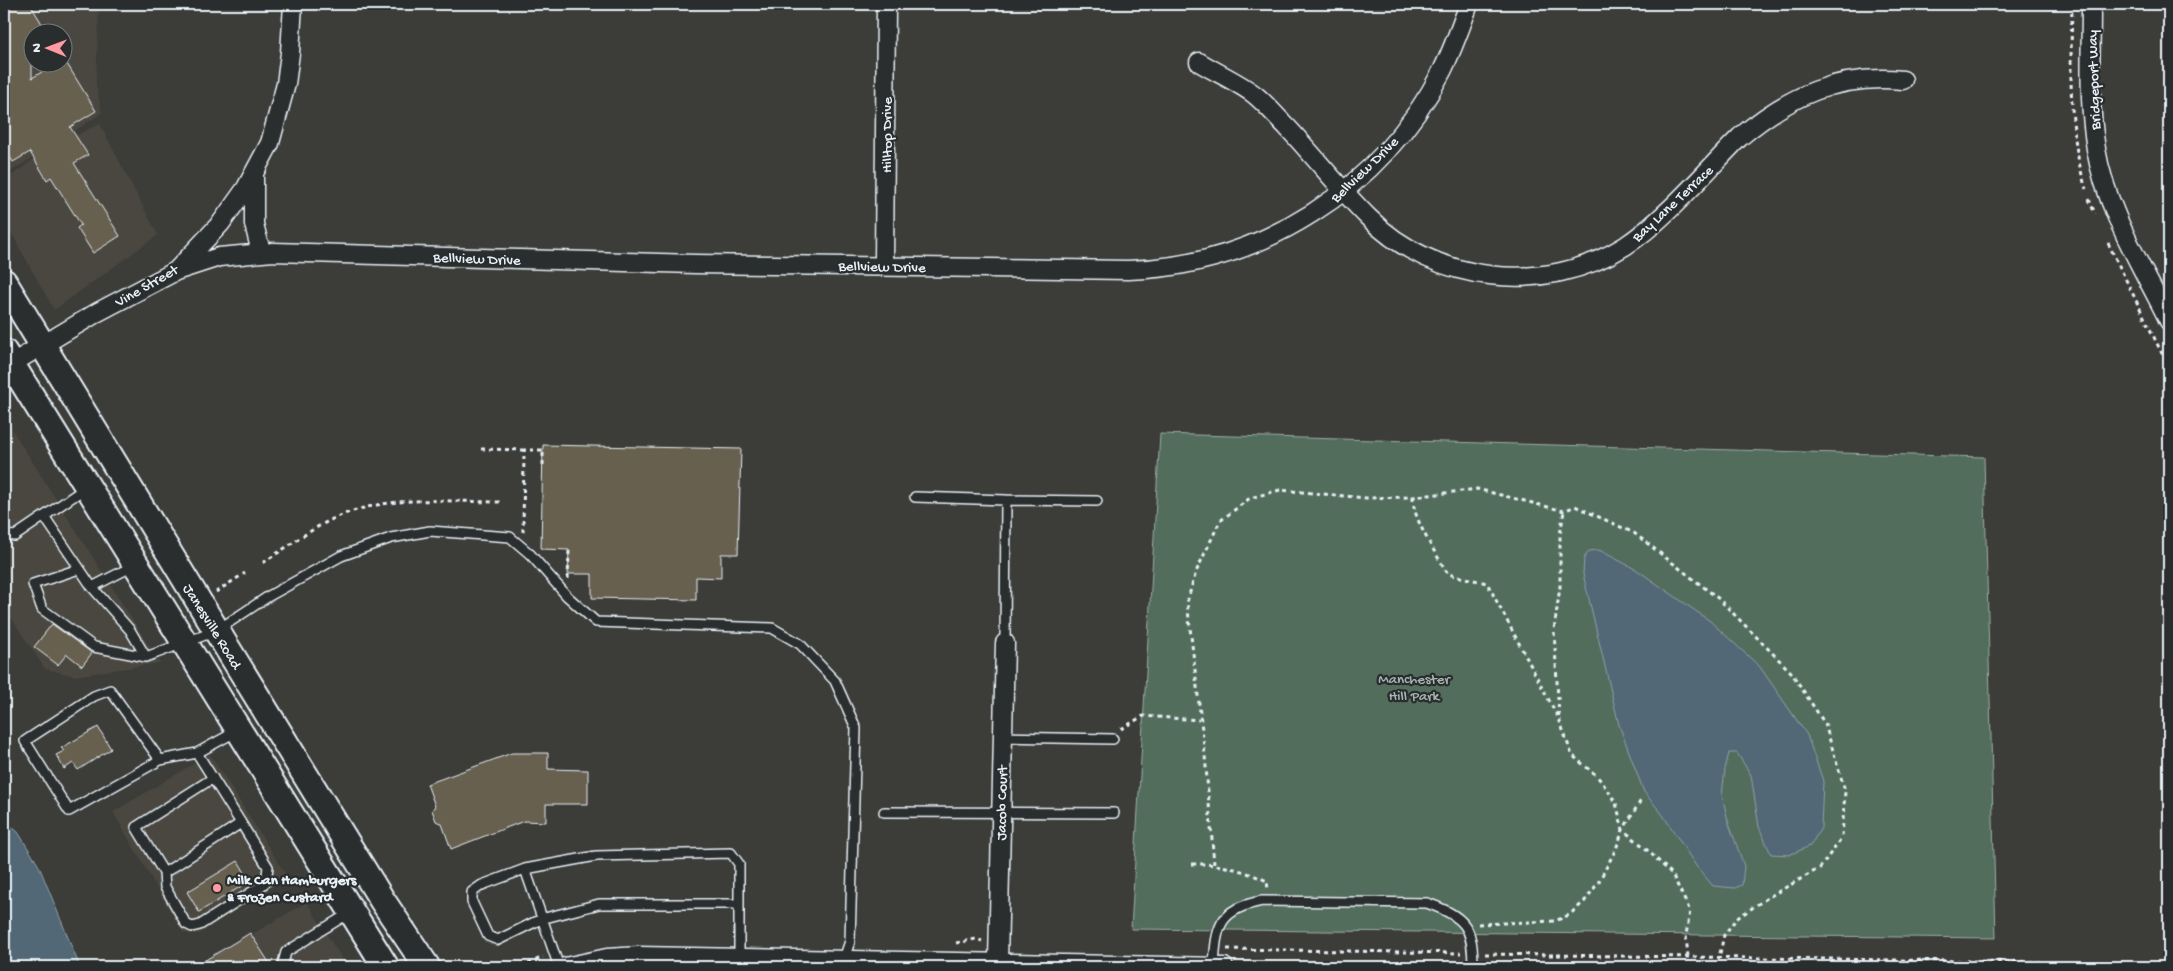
<svg xmlns="http://www.w3.org/2000/svg" width="2173" height="971" font-family="'Gochi Hand',sans-serif">
  <style>
    .built { fill: #49473f; fill-rule: evenodd }
    .green { fill: #536d5c; stroke: #9eafaa }
    .water { fill: #526876; stroke: #8e9faa }
    .building { fill: #676050; stroke: #e8f1f8 }
    .lines { fill: none; stroke-linecap: round; stroke-linejoin: round }
    .service-casing { stroke: #e8f1f8; stroke-width: 12 }
    .minor-casing { stroke: #e8f1f8; stroke-width: 21 }
    .secondary-casing { stroke: #e8f1f8; stroke-width: 29 }
    .path { stroke: #e8f1f8; stroke-width: 3; stroke-dasharray: 4 4; stroke-linecap: butt }
    .service { stroke: #2a2d2e; stroke-width: 9 }
    .minor { stroke: #2a2d2e; stroke-width: 18 }
    .secondary { stroke: #2a2d2e; stroke-width: 25 }
    .poi-dot { fill: #ff9aa2; stroke: #2a2d2e; stroke-width: 2 }
    .labels { text-anchor: middle; stroke-width: 4.5; stroke-linejoin: round; paint-order: stroke }
    .street-label { font-size: 15px; fill: #e8f1f8; stroke: #2a2d2e }
    .park-label { font-size: 15px; fill: #a5b6b2; stroke: #2a2d2e }
    .poi-label { font-size: 15px; font-weight: bold; fill: #e8f1f8; stroke: #2a2d2e; text-anchor: start }
  </style>
  <rect width="100%" height="100%" fill="#3c3c38"/>
  <filter id="ink" filterUnits="userSpaceOnUse"><feTurbulence type="fractalNoise" baseFrequency=".02" numOctaves="2"/><feDisplacementMap in="SourceGraphic" scale="10" xChannelSelector="R" yChannelSelector="G"/><feConvolveMatrix kernelMatrix="1 2 1 2 8 2 1 2 1" color-interpolation-filters="sRGB"/></filter>
  <g filter="url(#ink)">
    <path class="built" d="M4,4H96L99,8L96,84L102,113L4,176ZM32,32H62V62H32Z
      M100,124L158,235L54,310L4,220V181L51,147Z
      M4,417L160,663L75,676L45,669L4,607Z
      M210,754L285,873L272,887L199,934L183,933L113,812Z
      M307,902L347,967H196Z"/>
    <path class="green" d="M1160,434L1984,457L1996,938L1131,929Z"/>
    <path class="water" d="M1599,550L1637,570L1710,621L1760,667L1807,735L1823,781L1821,828L1810,846L1789,855L1771,854L1759,827L1751,775L1737,753H1729L1725,769L1722,795L1728,821L1744,866L1742,885L1735,888L1713,886L1696,866L1663,815L1644,792L1619,725L1583,574L1584,558L1589,551Z
      M4,820L18,832L39,866L80,967H4Z"/>
    <path class="building" d="M4,4H30L47,32H32V78L58,62H62L64,59L96,111L70,127L88,155L74,163L120,236L93,253L77,228L81,225L51,177L47,180L30,152L13,162L4,147Z
      M543,445L741,449L738,554H721V578L696,577V600L592,598V574H568L569,550L541,549Z
      M52,624L92,653L82,666L67,654L58,665L34,647Z
      M98,727L111,749L78,770L73,763L64,769L56,755L64,751L61,748Z
      M512,753H548V769L588,770V804H546V822L524,821L451,849L442,824L436,821L432,810L435,806L427,784Z
      M238,861L250,881L199,912L187,892Z
      M250,933L272,967H194Z"/>
    <g class="lines">
      <g class="service-casing">
        <path id="service" d="M915,497L1006,500L1005,643
          M1006,500L1097,501
          M44,516L92,587L135,565
          M4,535L15,536L87,487
          M79,569L33,584L42,609L94,647L146,657
          M92,587L130,630L146,657L216,631L269,596L341,556L391,538L430,531L510,537L530,554L567,596L596,622L772,628L800,644L835,681L856,728L850,941L843,962
          M1003,737L1113,739
          M197,753L241,823L164,873L136,827L213,778
          M160,760L110,690L94,696L25,741L69,811L160,760L197,753L237,731
          M884,812L1114,813
          M525,869L482,885L472,892V902L488,936L498,940L541,919L599,904H739
          M164,873L165,887L186,924L192,927L200,925L261,886L266,882L268,867L241,823
          M282,967L286,952L351,912
          M559,967L525,869L596,856L731,853L739,864V958
          M1214,967C1216,926 1219,909 1262,901L1427,903C1466,917 1473,927 1473,967"/>
      </g>
      <g class="minor-casing">
        <path id="minor" d="M2091,4C2091,52 2088,101 2096,149C2106,210 2142,266 2169,321
          M1199,62C1217,73 1238,82 1255,95C1266,104 1276,116 1287,127C1314,156 1339,188 1368,217C1434,284 1546,296 1625,246C1665,220 1706,171 1740,137C1790,95 1838,74 1903,80
          M254,176V224L261,252
          M884,266L886,4
          M176,271L219,257L273,252L695,264L1128,270C1261,266 1381,189 1442,71C1453,49 1461,26 1469,4
          M11,364L98,312L176,271L221,223L246,188L270,143L286,84L290,53L293,4
          M998,962L1005,643
          M565,967L607,958L639,956L1224,967"/>
      </g>
      <g class="secondary-casing">
        <path id="secondary" d="M4,282L199,602L382,900L427,967
          M4,352L386,967"/>
      </g>
      <path class="path" d="M2072,4C2071,66 2067,128 2086,189
        M2089,199L2095,214
        M2108,243L2169,368
        M481,449L524,450
        M1413,497C1412,519 1437,555 1448,574L1487,583L1559,719L1572,755L1597,776L1607,789L1616,803L1623,830L1643,846L1672,874L1690,911L1686,935L1688,957
        M523,532L524,450H543V465
        M263,563C293,543 324,518 360,509C405,496 454,502 501,502
        M568,579L569,550
        M216,592L245,573
        M1559,716L1554,630L1560,587V535L1564,511
        M1121,729L1143,716L1199,720
        M1192,864C1220,863 1242,870 1267,881L1268,890
        M1214,864L1205,755L1187,602L1196,572L1220,521L1250,498L1280,490L1366,498L1413,497L1477,489L1564,511L1575,506L1634,533L1719,599L1791,672L1825,724L1845,791L1842,837L1820,868L1767,898L1736,919L1724,935L1719,958
        M1478,924L1555,921L1569,915L1584,902L1598,883L1616,849L1623,830L1641,800
        M956,943L976,939L982,941
        M1227,949L1461,953
        M1485,954L2169,964
        M521,967L543,957"/>
      <use href="#service" class="service"/>
      <use href="#minor" class="minor"/>
      <use href="#secondary" class="secondary"/>
    </g>
  </g>
  <circle class="poi-dot" cx="217" cy="888" r="5"/>
  <g class="labels">
    <g class="street-label">
      <text transform="translate(2093 80) rotate(-92)" y="5">Bridgeport Way</text>
      <text transform="translate(886 135) rotate(-90)" y="5">Hilltop Drive</text>
      <text transform="translate(1364 169) rotate(-44)" y="5">Bellview Drive</text>
      <text transform="translate(1672 203) rotate(-43)" y="5">Bay Lane Terrace</text>
      <text transform="translate(477 258) rotate(2)" y="5">Bellview Drive</text>
      <text transform="translate(882 266) rotate(1)" y="5">Bellview Drive</text>
      <text transform="translate(146 285) rotate(-30)" y="5">Vine Street</text>
      <text transform="translate(213 626) rotate(58)" y="5">Janesville Road</text>
      <text transform="translate(1001 803) rotate(-89)" y="5">Jacob Court</text>
    </g>
    <g class="park-label">
      <text x="1414" y="683">Manchester<tspan x="1414" dy="17">Hill Park</tspan></text>
    </g>
    <g class="poi-label">
      <text x="227" y="884">Milk Can Hamburgers<tspan x="227" dy="17">&amp; Frozen Custard</tspan></text>
    </g>
  </g>
  <rect width="2173" height="971" fill="none" stroke="#2a2d2e" stroke-width="20"/>
  <rect x="10" y="10" width="2153" height="951" fill="none" stroke="#e8f1f8" stroke-width="2" filter="url(#ink)"/>
  <g transform="translate(48 48) rotate(271)"><circle r="24" fill="#2a2d2e" stroke="#767b7f"/>
  <path d="M0-4L9 19L0 12L-9 19Z" fill="#ff9aa2"/>
  <text y="-8" font-size="14" font-weight="bold" text-anchor="middle" fill="#e8f1f8">N</text>
  </g>
</svg>
